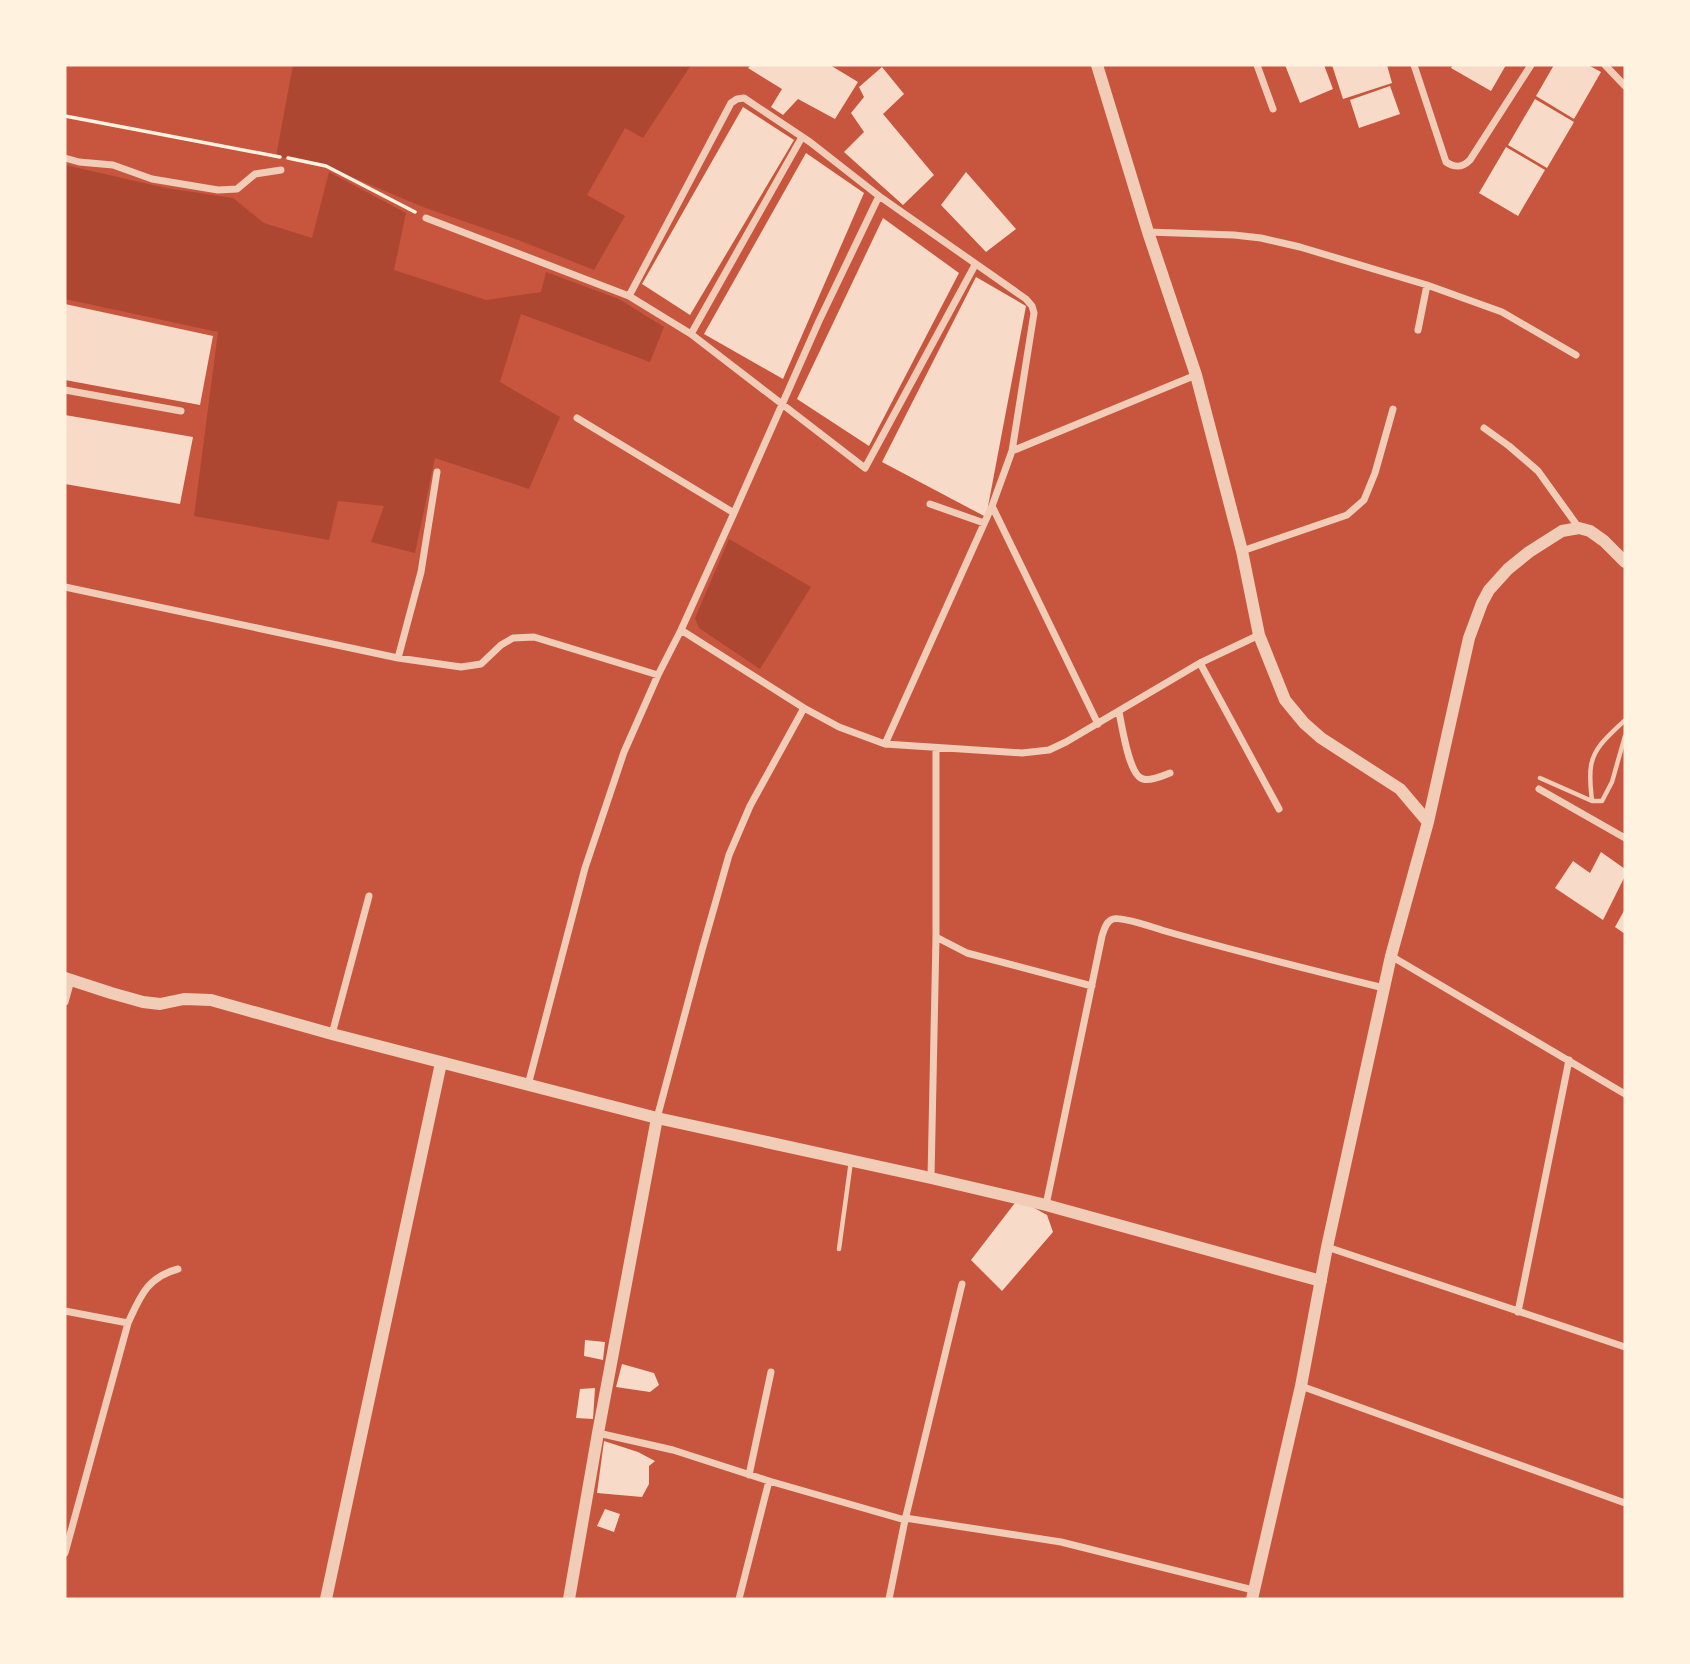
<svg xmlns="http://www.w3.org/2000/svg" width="1690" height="1664" font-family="Mulish,sans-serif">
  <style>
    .green { fill: #ae4732 }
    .building { fill: #f7dbc8 }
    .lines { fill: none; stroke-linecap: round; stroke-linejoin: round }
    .path { stroke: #fff3e0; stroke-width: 3.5 }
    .service { stroke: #f1ccb7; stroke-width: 4.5 }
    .minor { stroke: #f1ccb7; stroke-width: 7 }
    .tertiary { stroke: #f1ccb7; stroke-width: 12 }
  </style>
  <rect width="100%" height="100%" fill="#c8553d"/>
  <path class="green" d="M293,65H691L643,138L625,128L587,195L625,216L594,270L518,240L423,207L326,166L276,156Z
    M65,165L166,188L233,198L264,223L312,238L329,172L406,213L394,270L486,300L541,292L546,272L619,299L664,327L650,362L521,314L500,382L560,417L529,489L435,458L415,553L371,542L384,506L338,501L329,540L194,516L218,332L65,299Z
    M729,539L811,587L760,669L699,628L695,618Z"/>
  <path class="building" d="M751,65H830L858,82L835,119L798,99L783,115L771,107L782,89L748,68Z
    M1285,65H1324L1333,89L1300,103Z
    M1332,65H1387L1392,83L1343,99Z
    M1453,65H1506L1491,91L1451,68Z
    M1554,65H1588L1601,72L1574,119L1536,96Z
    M882,67L904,94L883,114L934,175L903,205L844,152L864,132L851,113L864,97L859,87Z
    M1390,86L1400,114L1359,128L1350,100Z
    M1535,99L1574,122L1547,168L1508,145Z
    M743,107L794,140L690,315L642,284Z
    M1506,147L1545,170L1518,216L1479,193Z
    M806,153L864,193L783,379L704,334Z
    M966,172L1016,229L986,252L941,205Z
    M883,218L959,273L869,446L797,399Z
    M976,277L1026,306L986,517L882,462Z
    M65,304L213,336L200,405L65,380Z
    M65,415L193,437L180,504L65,484Z
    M1601,852L1625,869V876L1603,920L1555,888L1573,861L1590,873Z
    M1625,909V934L1615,927Z
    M1018,1199L1047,1215L1053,1232L1002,1291L971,1260Z
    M585,1340L605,1342L603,1360L584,1356Z
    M622,1364L654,1373L659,1385L650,1392L616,1387Z
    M595,1388L593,1419L576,1418L580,1389Z
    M604,1441L638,1452L655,1461L649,1466V1484L642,1497L597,1493Z
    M605,1509L620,1514L614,1532L597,1526Z"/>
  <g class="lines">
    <path class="path" d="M65,116L280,157
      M288,158L326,166L415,212"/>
    <path class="service" d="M1625,720C1612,733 1594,746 1591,766C1589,778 1591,790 1592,801H1602L1612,782L1625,736
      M1540,778L1592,801
      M839,1249L851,1161"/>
    <path class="minor" d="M1257,65L1273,109
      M1414,65L1446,162C1455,168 1462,168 1470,160L1531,65
      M1605,65L1625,86
      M65,158L79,162L113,165L152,179L218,190L237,189L255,174L281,170
      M426,218L629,296L691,334L865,468L975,265
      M1148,232L1234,235L1261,238L1300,247L1427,285L1502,312L1576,355
      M629,296L731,103L737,99L744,98L810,142L879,196L1026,299L1032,306L1034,313L1012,451L992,506L885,744
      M1418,330L1427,285
      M691,334L802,137
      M65,390L181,411
      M577,418L734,513
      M1484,428L1509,446L1538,471L1579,528
      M1012,451L1196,375
      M930,504L984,523
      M992,506L1098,724
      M1242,551L1347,515L1364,500L1375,473L1393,409
      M65,587L398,658L461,667L481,664L501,645L513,638L534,637L658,675
      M681,630L804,708L839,727L885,744L1022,753L1049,750L1066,742L1200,663L1259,635
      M398,658L421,572L437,472
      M1200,663L1279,809
      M1119,712C1122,726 1129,776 1143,779C1151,781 1162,776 1170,773
      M1539,789L1625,838
      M936,937L967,953L1092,986
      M1391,956L1625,1094
      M65,1002L71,980
      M332,1034L369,896
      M528,1085L585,868L624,752L658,675L681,630L734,513L819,321L879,196
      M657,1118L702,950L729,855L750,806L804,708
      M931,1178L936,937V749
      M1046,1205L1102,936C1104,930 1106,921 1113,919C1122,916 1155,928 1165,931C1238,952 1311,970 1384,988
      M1327,1247L1625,1347
      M65,1311L128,1323
      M1518,1312L1569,1060
      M1301,1386L1625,1503
      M598,1433L673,1450L769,1481L905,1520
      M749,1475L771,1372
      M905,1518L1061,1542L1253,1590
      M65,1553L128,1323C140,1297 147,1277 178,1269
      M739,1599L769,1481
      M889,1599L905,1520L962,1284"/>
    <path class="tertiary" d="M1097,65L1148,232L1196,375L1242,551L1259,635L1285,700L1304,723L1321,738L1400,789L1428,822
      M65,978L111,993L143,1002L160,1004L184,999L211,1000L332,1034L657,1118L931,1178L1046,1205L1321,1281
      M326,1599L441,1063
      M569,1599L598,1433L657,1118
      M1252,1599L1301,1386L1327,1247L1391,956L1428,822L1469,638L1482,603L1489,590L1508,569L1529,552L1562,531L1579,528L1590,531L1604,541L1625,562"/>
  </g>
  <rect width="1690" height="1664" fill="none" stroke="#fff3e0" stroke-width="133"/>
</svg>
